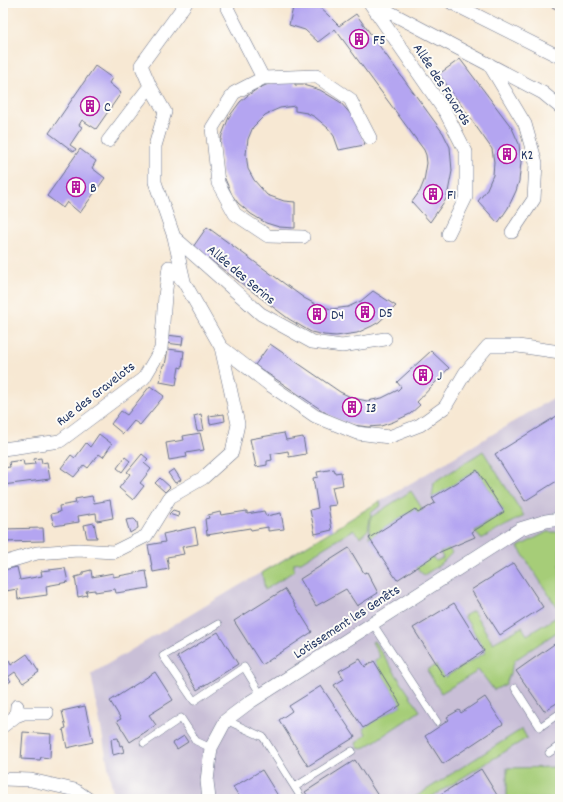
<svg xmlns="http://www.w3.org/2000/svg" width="563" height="802" font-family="Dekko,sans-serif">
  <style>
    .industrial { fill: #c9bfd7 }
    .green { fill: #a6cd78; stroke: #607e6b }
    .building { fill: #b4a5f1 }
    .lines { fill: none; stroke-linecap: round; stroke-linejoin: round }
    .service-casing { stroke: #687087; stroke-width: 8 }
    .minor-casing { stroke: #687087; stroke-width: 14 }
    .service { stroke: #fff; stroke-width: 7 }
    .minor { stroke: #fff; stroke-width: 13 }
    .labels { text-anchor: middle; stroke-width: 4; stroke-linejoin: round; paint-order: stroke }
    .poi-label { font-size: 14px; fill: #1b2f5e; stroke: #fdfcf7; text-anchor: start }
    .street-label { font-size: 14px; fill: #1b2f5e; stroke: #fdfcf7 }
  </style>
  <rect width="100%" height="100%" fill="#fdfcf7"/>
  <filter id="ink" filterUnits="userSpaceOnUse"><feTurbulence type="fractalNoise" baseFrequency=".025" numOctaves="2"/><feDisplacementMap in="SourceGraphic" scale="8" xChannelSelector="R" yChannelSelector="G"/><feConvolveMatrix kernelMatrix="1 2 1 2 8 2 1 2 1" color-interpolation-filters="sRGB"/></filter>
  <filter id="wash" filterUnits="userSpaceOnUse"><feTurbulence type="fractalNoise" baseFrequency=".012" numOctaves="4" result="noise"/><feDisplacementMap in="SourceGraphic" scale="16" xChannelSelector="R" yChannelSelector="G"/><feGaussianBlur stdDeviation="0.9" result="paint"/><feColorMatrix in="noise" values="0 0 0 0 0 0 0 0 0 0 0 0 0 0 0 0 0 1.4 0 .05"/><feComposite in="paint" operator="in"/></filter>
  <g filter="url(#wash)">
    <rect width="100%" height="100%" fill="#f7e8d3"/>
    <path class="industrial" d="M560,394V799H114L91,674Z"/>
    <path class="green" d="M483,451L524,516L481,539L475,531L504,512L477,470L432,498L434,483Z
      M411,491L423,510L418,513L415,509L369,538L371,517Z
      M380,501L381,505L371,513L368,530L360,537L353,530L301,562L294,563V571L265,590L262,573Z
      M547,532H560V612L518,547Z
      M448,548L452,553L441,564L424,575L415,567L432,557L436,561L443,558L440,552Z
      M473,611L493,643L522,627L527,635L560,615V630L515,660L506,684L494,690L478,669L475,673L441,693L427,670L436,665L445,677L486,652L464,616Z
      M374,641L420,711L363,749L358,748L356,743L366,734L363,728L401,705L374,661L380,657L372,642Z
      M522,729L527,738L428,799H412Z
      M560,767V799H507V768Z"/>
    <g id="blocks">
      <path class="building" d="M294,3H308L319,7L328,15L339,26L356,14L443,133L450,147L452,171L448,192L446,199L430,222L412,202L420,191L424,181L427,163L426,155L424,150L335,29L318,42L305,30L289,25Z
        M544,3H560V11Z
        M460,59L512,128L519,144L521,162L519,181L516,191L508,208L498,223L478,201L486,191L493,175L494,162L492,149L439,74Z
        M95,66L112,78L109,83L121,93L96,129L82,120L79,125L82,127L70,145L76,149L74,152L49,133Z
        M295,80V85H303L320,90L340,102L354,118L365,142L364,145L339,150L334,136L328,128L315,117L307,113L295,111V106L280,108L273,111L265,115L253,127L248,139L246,154L248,169L254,180L267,195L284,201L295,202V228L279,227L266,223L251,214L238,203L232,195L222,172L220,144L222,135L229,117L240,102L247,96L257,89L266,85L280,81Z
        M80,149L96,161L92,168L105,178L80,213L67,202L63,208L47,196Z
        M207,227L304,298L319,306L332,309L348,307L361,301L373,291L396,306L379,322L372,326L357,333L336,336L324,335L311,332L289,319L193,247Z
        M167,335L183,337L182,345L166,343Z
        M270,344L340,392L353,398L367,401L382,398L398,390L401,387L397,382L431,351L449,368L417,402L420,405L410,414L393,422L381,426L368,427L353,425L336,419L326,413L255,365Z
        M168,349L184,351L182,368L179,367L176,385L160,382L163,365H165Z
        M150,386L164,396L140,425L134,421L123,434L111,424L121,411L127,415Z
        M201,414L204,430L197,431L194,416Z
        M224,414L225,421L210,424L209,416Z
        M560,414V479L525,501L495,454Z
        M200,433L204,450L186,453L187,457L169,460L166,443L184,440L183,436Z
        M284,433L286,440L303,437L306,454L289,457L288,451L271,454L272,460L267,461V465L256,467L250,439Z
        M99,434L112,444L103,457L99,454L88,468L84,465L74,477L61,468L71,455L75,458L86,443L90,447Z
        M142,454L148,459L144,463L151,469L140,483L144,486L133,500L119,488L130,474L127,472Z
        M125,457L130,461L122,472L117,468Z
        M41,458L42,463L47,462L50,479L3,485V468L10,467L9,462L23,460L24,465L35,464L34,459Z
        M174,469L181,480L175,483L168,473Z
        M334,469L335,473L341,472L343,485L332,487L336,505L328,506L332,530L315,534L310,510L318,508L313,478L318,477L317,472Z
        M477,470L504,512L472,532L475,537L440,552L397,580L369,538L415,509L418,513L435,503L432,498Z
        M160,478L170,487L165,492L155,483Z
        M92,496L94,503L110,500L113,518L97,521L96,513L78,516L79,522L54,526L51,514L60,512L59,506L76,503L75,499Z
        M173,510L179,512L178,517L169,514Z
        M247,511V514L264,511L266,516L281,513L284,529L268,531V527L251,530L250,528L207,535L205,519L209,518L208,515L220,512L221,515Z
        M134,519L137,522L138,528L130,533L126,520Z
        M94,523L97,538H87L84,525Z
        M195,527L198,544L182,547L184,554L167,557L169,569L153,572L148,545L165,542L163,534Z
        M43,528L44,541L3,542V529Z
        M349,548L364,573L367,572L378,593L357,606L346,589L316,606L300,579Z
        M514,563L543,607L500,635L471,590Z
        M17,567L20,580L42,576L41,571L65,568L68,582L46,586L47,595L18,599L17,589L6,591L3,570Z
        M91,570L92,577L113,573V577L146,571L149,588L116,593L115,589L95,592V590L86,591L87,595L78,597L75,577L83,575V572Z
        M285,589L312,632L262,665L234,621Z
        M454,603L484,651L444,677L413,628Z
        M218,632L238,664L197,690L177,657Z
        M560,640V701L544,711L516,671Z
        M27,654L39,672L23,683L15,672L8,677L11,681L3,686V665L9,661L11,665Z
        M360,659L365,667L374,661L401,705L363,728L334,685L344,679L339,671Z
        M155,672L173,700L149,715L156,725L130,742L117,721L121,719L110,701Z
        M321,686L355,737L308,766L279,720L292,711L289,706Z
        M485,697L503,724L443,764L425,736L449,720L447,717L459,710L461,713Z
        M85,706L93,742L67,748L63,729L66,728L62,711Z
        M23,732L51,734L50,758L41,757L40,760L21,759Z
        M184,736L188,742L177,749L173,743Z
        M118,738L120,746L122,745L124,752L113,755L111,739Z
        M355,760L380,799H310L305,792Z
        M481,769L497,795L490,799H433Z
        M262,770L280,799H241L233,787Z"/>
    </g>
  </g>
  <g filter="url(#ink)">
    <use href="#blocks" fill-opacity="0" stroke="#687087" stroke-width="1"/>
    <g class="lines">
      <g class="service-casing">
        <path id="service" d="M218,624L163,656L194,701L244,667L261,695
          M373,624L437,722
          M515,688L540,727L560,713
          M226,720L263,737L302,799
          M144,743L181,718L196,741L211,748
          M549,753L560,745
          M295,787L352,751"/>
      </g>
      <g class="minor-casing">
        <path id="minor" d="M228,3L227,8L263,78
          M370,3L446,113L466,152V197L448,234
          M372,3L543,93L560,107
          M452,3L560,57
          M489,64L525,124L536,163L534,199L512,232
          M108,141L150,86
          M174,237L261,314L312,342L342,346L385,339
          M303,237L268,236L235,214L218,183L212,128L234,93L263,78L316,76L350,99L370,138
          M184,281L174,237L155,182V146L165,112L150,86L141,65L186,3
          M221,347L270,385L315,416L357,433L389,437L420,425L445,407L465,373L488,346H518L560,352
          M3,449L60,441L144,378L161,349L165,296L169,267
          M3,563L37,553L78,550L114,552L146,536L170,497L203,478L232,452L238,424L221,347L184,282L169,267
          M16,716L24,713H47
          M3,726L16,716L17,706
          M3,779L31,780L75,790L88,799
          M209,799L207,781L211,748L226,720L250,702L520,529L546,521L560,519"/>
      </g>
      <use href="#service" class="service"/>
      <use href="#minor" class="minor"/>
    </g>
  </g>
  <defs>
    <g id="building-ring" transform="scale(1)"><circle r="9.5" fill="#fdfcf7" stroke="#b5179e" stroke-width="1.5"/><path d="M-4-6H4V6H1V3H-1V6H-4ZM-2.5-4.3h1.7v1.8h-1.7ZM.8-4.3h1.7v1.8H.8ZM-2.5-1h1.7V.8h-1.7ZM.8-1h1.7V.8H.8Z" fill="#b5179e"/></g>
  </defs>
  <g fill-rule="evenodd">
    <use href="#building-ring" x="359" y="39"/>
    <use href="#building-ring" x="90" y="106"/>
    <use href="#building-ring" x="507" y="154"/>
    <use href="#building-ring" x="76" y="187"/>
    <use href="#building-ring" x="433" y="194"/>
    <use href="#building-ring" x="365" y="312"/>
    <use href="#building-ring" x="317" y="314"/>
    <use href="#building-ring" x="423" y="375"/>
    <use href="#building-ring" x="352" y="407"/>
  </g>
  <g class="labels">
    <g class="poi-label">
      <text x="373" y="44">F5</text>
      <text x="104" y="111">C</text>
      <text x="521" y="159">K2</text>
      <text x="90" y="192">B</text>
      <text x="447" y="199">F1</text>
      <text x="379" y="317">D5</text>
      <text x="331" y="319">D4</text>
      <text x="437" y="380">J</text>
      <text x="366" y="412">I3</text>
    </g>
    <g class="street-label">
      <text transform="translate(443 84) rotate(57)" y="5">Allée des Favards</text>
      <text transform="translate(242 274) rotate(40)" y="5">Allée des Serins</text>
      <text transform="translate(95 393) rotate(-38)" y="5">Rue des Gravelots</text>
      <text transform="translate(346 621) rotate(-33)" y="5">Lotissement les Genêts</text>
    </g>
  </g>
  <rect width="563" height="802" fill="none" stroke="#fdfcf7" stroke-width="16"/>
</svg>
